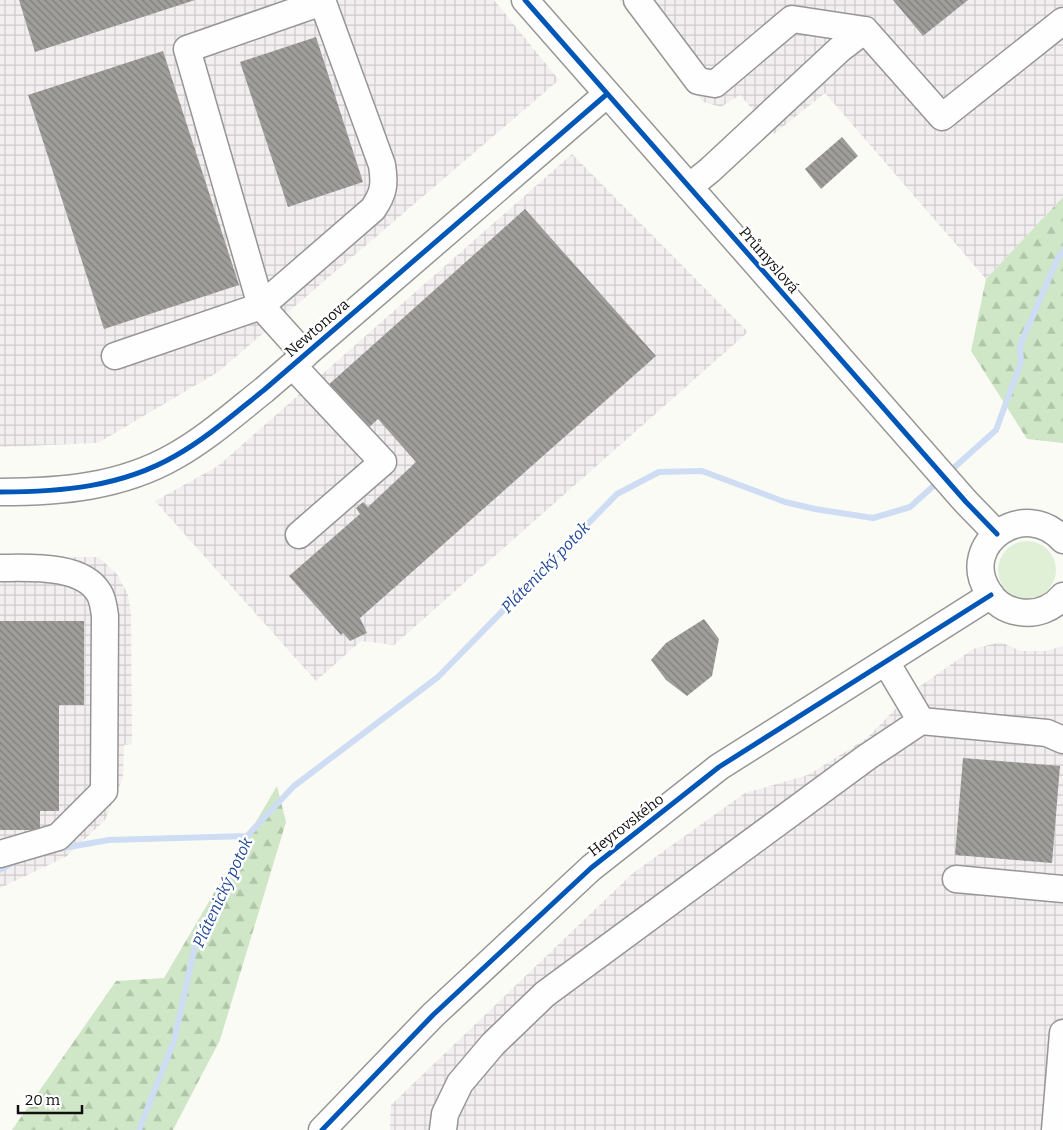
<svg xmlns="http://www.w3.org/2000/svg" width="1063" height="1130" font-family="Bitter,serif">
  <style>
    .industrial { fill: url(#industrial-grid) }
    .grass { fill: #e0f0d7 }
    .forest { fill: url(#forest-firs) }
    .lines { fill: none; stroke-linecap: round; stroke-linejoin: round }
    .stream { stroke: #ceddf3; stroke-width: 6 }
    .building { fill: url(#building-back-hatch) }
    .minor-casing { stroke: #969694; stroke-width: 29 }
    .minor { stroke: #fefefe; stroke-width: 26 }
    .cycleway-casing { stroke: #fff; stroke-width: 8 }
    .cycleway { stroke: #0057b8; stroke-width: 5 }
    .labels { text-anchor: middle; stroke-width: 5; stroke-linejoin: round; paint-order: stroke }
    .street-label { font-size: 15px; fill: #101010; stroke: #fff }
    .water-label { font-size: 16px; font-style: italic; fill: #224898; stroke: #fff }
  </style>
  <defs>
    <pattern id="industrial-grid" width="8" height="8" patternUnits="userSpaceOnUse" patternTransform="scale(1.25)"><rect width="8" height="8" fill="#f3eff0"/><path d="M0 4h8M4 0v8" fill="none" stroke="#cfcccd"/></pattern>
    <pattern id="forest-firs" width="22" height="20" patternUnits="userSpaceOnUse" patternTransform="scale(1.25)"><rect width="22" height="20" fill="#cfe7c6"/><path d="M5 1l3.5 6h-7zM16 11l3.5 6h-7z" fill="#b1c5a9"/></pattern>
    <pattern id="building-back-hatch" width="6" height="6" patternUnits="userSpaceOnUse" patternTransform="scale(1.25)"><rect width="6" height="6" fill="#9f9e9b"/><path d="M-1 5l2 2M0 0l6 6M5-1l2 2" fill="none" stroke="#807f7d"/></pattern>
  </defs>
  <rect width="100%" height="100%" fill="#fbfbf6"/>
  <path class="industrial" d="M0,0H494L559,80L218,372L98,443L0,447Z
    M619,0H1063V197L986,279L825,93L774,134L740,95L721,107L703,102Z
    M572,154L748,332L394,645L361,641L316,681L155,501L218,466Z
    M0,557H98L117,574L128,595L131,615L132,744L124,745L123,778L105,820L67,856L0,888Z
    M1000,642L1021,651H1046L1063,646V1130H390L391,1105L633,873L745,793L808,775L867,738L913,691L973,649Z"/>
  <path class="grass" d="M998 570a29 29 0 1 1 58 0a29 29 0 1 1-58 0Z"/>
  <path class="forest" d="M1063,197V443L1027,439L971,351L986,279Z
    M277,786L286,822L220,1040L173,1130H12L116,981L164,978Z"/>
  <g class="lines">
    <path class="stream" d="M948,473L996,430L1021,362L1020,345L1058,258L1063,251
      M57,849L109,840L247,836
      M0,870L16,861
      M139,1130L174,1041L196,941L247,836L294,786L438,677L617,494L659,472L702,471L785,502L815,509L873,518L910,507L939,481"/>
  </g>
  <path class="building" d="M19,0H195L35,52Z
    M893,0H968L923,36Z
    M316,37L363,182L288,207L240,62Z
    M163,51L239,285L104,329L28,95Z
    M842,137L858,156L821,189L805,169Z
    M525,209L656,356L360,618L367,633L350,641L343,633L341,635L289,576L360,514L356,508L363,502L368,507L416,462L378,419L365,431L326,387Z
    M704,619L719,639L712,676L687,696L666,680L651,660L666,643Z
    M0,621H84V705H59V811H40V830H0Z
    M963,758L1060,766L1052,863L955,855Z"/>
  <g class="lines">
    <g class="minor-casing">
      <path id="minor" d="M525,0L966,502L997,534
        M637,0L698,81L715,84L792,19L865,30L942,117L1063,21
        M689,187L710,170L840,49L865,30
        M305,355L261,306L187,49L322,2
        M115,356L261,306L373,209C384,193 385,184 382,165L322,0
        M293,366L383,462L299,535
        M0,492C61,492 121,487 175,456C207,438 235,413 264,390L607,94
        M1063,540C1025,497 958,544 988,591C995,603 1006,610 1019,612C1036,615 1052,609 1063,596
        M0,568C29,568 82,564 99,593C103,599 104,609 105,616L104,791L58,837L0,854
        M886,662L921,721L1047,733L1063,740
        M956,879L1063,889
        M322,1130L433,1015L591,868L719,767L991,595
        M443,1130L445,1114L460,1083L493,1044L545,994L867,757L921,721
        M1055,1130L1063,1033"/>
    </g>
    <use href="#minor" class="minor"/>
    <g class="cycleway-casing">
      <path id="cycleway" d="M525,0L966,502L997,534
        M0,492C61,492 121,487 175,456C207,438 235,413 264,390L607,94
        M322,1130L433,1015L591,868L719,767L991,595"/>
    </g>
    <use href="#cycleway" class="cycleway"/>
  </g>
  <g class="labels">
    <g class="street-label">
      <text transform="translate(769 260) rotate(49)" y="5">Průmyslová</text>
      <text transform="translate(317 328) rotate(-41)" y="5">Newtonova</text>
      <text transform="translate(626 825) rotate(-38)" y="5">Heyrovského</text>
    </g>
    <g class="water-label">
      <text transform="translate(545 567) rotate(-46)" y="6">Plátenický potok</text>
      <text transform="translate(222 892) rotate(-65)" y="6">Plátenický potok</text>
    </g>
  </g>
  <path d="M18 1105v8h64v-8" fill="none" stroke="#101010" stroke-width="2.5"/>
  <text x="25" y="1105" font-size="15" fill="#101010" stroke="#ffffff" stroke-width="4" paint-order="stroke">20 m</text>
</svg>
